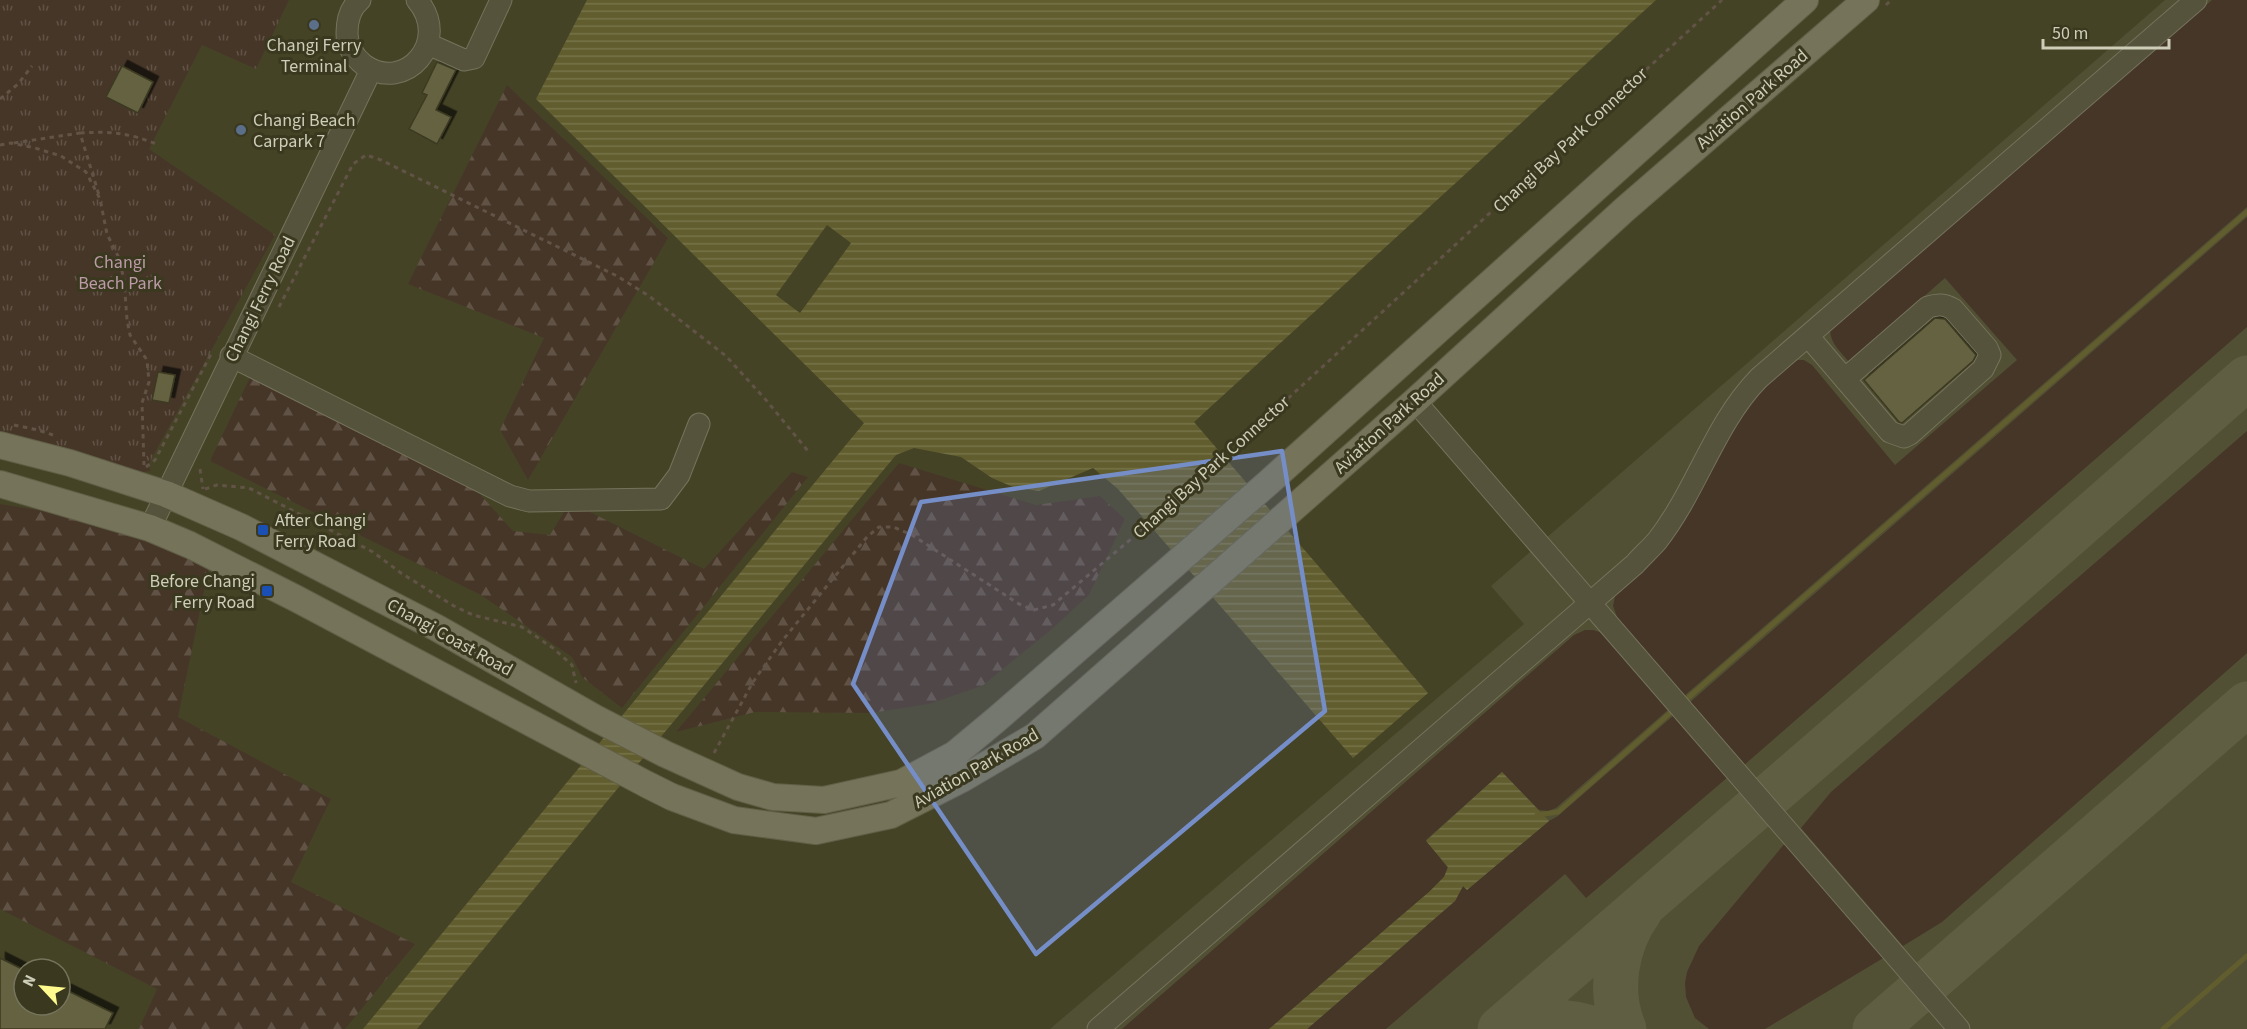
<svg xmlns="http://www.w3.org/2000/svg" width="2247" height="1029" font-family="'Source Sans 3',sans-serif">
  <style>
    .airport { fill: #525034 }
    .grass { fill: #463628 }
    .forest { fill: url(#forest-firs) }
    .park { fill: url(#park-tufts) }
    .water { fill: url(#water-rules) }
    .pier { fill: #454326 }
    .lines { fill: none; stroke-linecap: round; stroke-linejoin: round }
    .stream { stroke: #615d2e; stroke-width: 5 }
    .taxiway { stroke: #605e42; stroke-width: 45 }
    .building { fill: #656242; stroke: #3c3a21; stroke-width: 1.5; filter: url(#shadow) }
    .minor-casing { stroke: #75735c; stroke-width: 23 }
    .major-casing { stroke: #615f47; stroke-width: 28 }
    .path { stroke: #625347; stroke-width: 3; stroke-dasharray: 4.5 4.5; stroke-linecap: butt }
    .minor { stroke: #55533b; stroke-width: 21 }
    .major { stroke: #757359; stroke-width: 26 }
    .marked { fill: #768ec8; fill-opacity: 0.2; stroke: #768ec8; stroke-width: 4.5; stroke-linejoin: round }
    .service-dot { fill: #5c6f8a; stroke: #3a391f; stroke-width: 2 }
    .transit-dot { fill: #1a4fb4; stroke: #3a391f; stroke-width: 2 }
    .labels { text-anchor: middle; stroke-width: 6; stroke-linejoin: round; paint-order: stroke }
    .poi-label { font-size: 18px; fill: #cecdb8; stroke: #3a391f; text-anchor: start }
    .street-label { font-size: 18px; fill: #cecdb8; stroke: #3a391f }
    .park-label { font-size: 18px; fill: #bc9aa8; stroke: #3a391f }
  </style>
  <defs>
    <pattern id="forest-firs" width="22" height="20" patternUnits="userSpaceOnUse" patternTransform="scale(1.5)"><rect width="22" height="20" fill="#463628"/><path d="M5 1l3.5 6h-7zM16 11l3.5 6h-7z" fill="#605245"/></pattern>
    <pattern id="park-tufts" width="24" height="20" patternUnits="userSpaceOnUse" patternTransform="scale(1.5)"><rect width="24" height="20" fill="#463628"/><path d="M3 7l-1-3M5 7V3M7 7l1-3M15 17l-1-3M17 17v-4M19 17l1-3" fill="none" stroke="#605245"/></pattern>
    <pattern id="water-rules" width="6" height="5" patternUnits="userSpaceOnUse" patternTransform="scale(1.5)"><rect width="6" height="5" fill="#615d2e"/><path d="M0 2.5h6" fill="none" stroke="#76734a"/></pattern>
    <filter id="shadow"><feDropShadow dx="5.5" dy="-5.5" stdDeviation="0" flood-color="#0009"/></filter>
  </defs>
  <rect width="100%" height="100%" fill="#454326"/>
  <path class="airport" d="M2165,0H2247V1029H1050L1524,624L1491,586Z"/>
  <path class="grass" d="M2212,0H2247V207L1683,697L1619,622L1613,606L1615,596L1753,396L1790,364L1798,360H1804L1812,365L1895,465L2017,360L1945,278L1849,362C1841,352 1831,344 1830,331Z
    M2247,217V327L1743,766L1689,703Z
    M2247,431V653L1942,922L1903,946L1801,828L1831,792Z
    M1585,630H1593L1603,633L1669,709L1556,808L1548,811L1539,810L1502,772L1426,840L1448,868L1444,877L1429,892L1269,1029H1122L1574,635Z
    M1674,715L1728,777L1586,898L1565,874L1386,1029H1307L1455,901L1463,886L1467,890L1549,821L1558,816Z
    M1786,842L1885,957L1765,1029H1709L1695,1018L1686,997L1685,983L1687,972L1699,946Z"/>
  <path class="forest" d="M507,85L668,238L528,480L500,430L544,338L408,284Z
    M252,373L470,483L513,531L550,535L570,502L704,569L792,472L808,477L622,708L582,677L572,657L481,595L210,461Z
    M899,463L1036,505L1100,496L1125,519L1089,595L1052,629L982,686L929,704L871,713L755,712L676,732Z
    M0,504L90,518L209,567L178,717L331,799L291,882L415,944L345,1029H139L157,989L0,909Z"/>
  <path class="park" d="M0,0H289L256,69L202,45L149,149L275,235L148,465L151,471L143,472L0,432Z"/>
  <path class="water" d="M587,0H1656L1194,422L1428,693L1353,758L1118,489L1093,468L1039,491L1013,487L992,478L961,457L914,448L896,455L417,1029H363L864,423L536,99Z
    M1502,772L1549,821L1467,890L1463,886L1455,901L1307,1029H1269L1429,892L1444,877L1448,867L1426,841Z"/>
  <path class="pier" d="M827,225L851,243L800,313L776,295Z"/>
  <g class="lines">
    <path class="stream" d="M1689,697L2247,212
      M1537,815L1558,812L1669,714
      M2163,1029L2247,956"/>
    <path class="taxiway" d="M1500,1029L1923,663L2247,378
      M1513,1029C1537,1022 1568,1019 1592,1029
      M1624,1029C1608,991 1616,944 1640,911
      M1875,1029L2247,704"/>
  </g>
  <path class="building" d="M437,62L456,70L436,110L451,117L437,144L409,129L427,95L422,93Z
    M122,66L153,82L138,113L106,97Z
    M1935,318L1945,319L1976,355L1973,361L1902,423L1899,422L1864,380Z
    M158,372L175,375L169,403L152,400Z
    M0,958L24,970V1005H60V987L113,1013L105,1029H0Z"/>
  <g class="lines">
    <g class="minor-casing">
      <path id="minor" d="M360,0C350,8 347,21 347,33C347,46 354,57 364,65C405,94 452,41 417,0
        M428,44L464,60L474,58L501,0
        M1808,336L1890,432L1904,437L1910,434L1983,369L1990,355L1987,348L1953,309C1944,304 1938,304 1928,307L1845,379
        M231,356L510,496L529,501L661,499L679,475L699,424
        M1415,401L1959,1029
        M150,528L371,70
        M1098,1029L1635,564C1642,556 1650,549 1657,541C1697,490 1714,424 1759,378L2196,0"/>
    </g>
    <g class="major-casing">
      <path id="major" d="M0,445L70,463L166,494L241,527L437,628L595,718L665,754L738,787L773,797L824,800L901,783L955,754L997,719L1268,483L1805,0
        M0,484L150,528L190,545L297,599L646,784L672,797L734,820L816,831L891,815L962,779L1035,736L1415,401L1624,210L1866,0"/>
    </g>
    <path class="path" d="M1886,5L1891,0
      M0,99L18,84L32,66
      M80,133C112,131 129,133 159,145
      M14,143L80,133L99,195
      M0,145L11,143L35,148L61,156L86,172L100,199L107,234L118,256L124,279L127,320L130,335L147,360L149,382L142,403L144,465
      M279,307L353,164L366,155L381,160L617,276L649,296L726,356L766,400L808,451
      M14,425L38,430L53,435
      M146,467L155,460L211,354
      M200,469L203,489
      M205,489L217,485L249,488L373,552L401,573L454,606L473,615L522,627L553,648L572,665L576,683
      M714,753L753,682L782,641L867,537L879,527H893L912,535L1019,604L1034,610L1053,605L1144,528L1234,448L1722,0"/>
    <use href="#minor" class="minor"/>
    <use href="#major" class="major"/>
  </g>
  <path class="marked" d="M1282,451L1325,711L1036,954L853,684L921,502Z"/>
  <g class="service-dot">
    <circle cx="314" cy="25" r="6"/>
    <circle cx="241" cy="130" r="6"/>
  </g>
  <g class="transit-dot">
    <rect x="257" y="524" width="12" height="12" rx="3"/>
    <rect x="261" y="585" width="12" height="12" rx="3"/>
  </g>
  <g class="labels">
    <g class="poi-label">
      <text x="314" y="51" text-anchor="middle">Changi Ferry<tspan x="314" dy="21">Terminal</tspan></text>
      <text x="253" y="126">Changi Beach<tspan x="253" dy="21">Carpark 7</tspan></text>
      <text x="275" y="526">After Changi<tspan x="275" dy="21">Ferry Road</tspan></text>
      <text x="255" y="587" text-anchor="end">Before Changi<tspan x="255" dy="21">Ferry Road</tspan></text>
    </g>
    <g class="street-label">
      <text transform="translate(1752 99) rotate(-41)" y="6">Aviation Park Road</text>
      <text transform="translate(1570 140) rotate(-43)" y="6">Changi Bay Park Connector</text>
      <text transform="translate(260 299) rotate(-64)" y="6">Changi Ferry Road</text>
      <text transform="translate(1389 423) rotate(-42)" y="6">Aviation Park Road</text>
      <text transform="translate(1211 467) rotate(-42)" y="6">Changi Bay Park Connector</text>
      <text transform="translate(450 637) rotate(29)" y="6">Changi Coast Road</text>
      <text transform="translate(976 768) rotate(-30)" y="6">Aviation Park Road</text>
    </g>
    <g class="park-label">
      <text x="120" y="268">Changi<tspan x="120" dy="21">Beach Park</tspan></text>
    </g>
  </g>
  <g transform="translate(42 987) rotate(296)"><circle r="28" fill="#3a391f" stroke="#75745c" stroke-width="1.5"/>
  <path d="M0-4.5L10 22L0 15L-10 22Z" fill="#fefa8d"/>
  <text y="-9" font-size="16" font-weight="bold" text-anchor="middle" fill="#cecdb8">N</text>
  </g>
  <path d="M2043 39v9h126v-9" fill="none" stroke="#cecdb8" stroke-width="3"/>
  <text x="2052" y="39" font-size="18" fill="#cecdb8" stroke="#3a391f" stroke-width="4.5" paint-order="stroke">50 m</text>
</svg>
